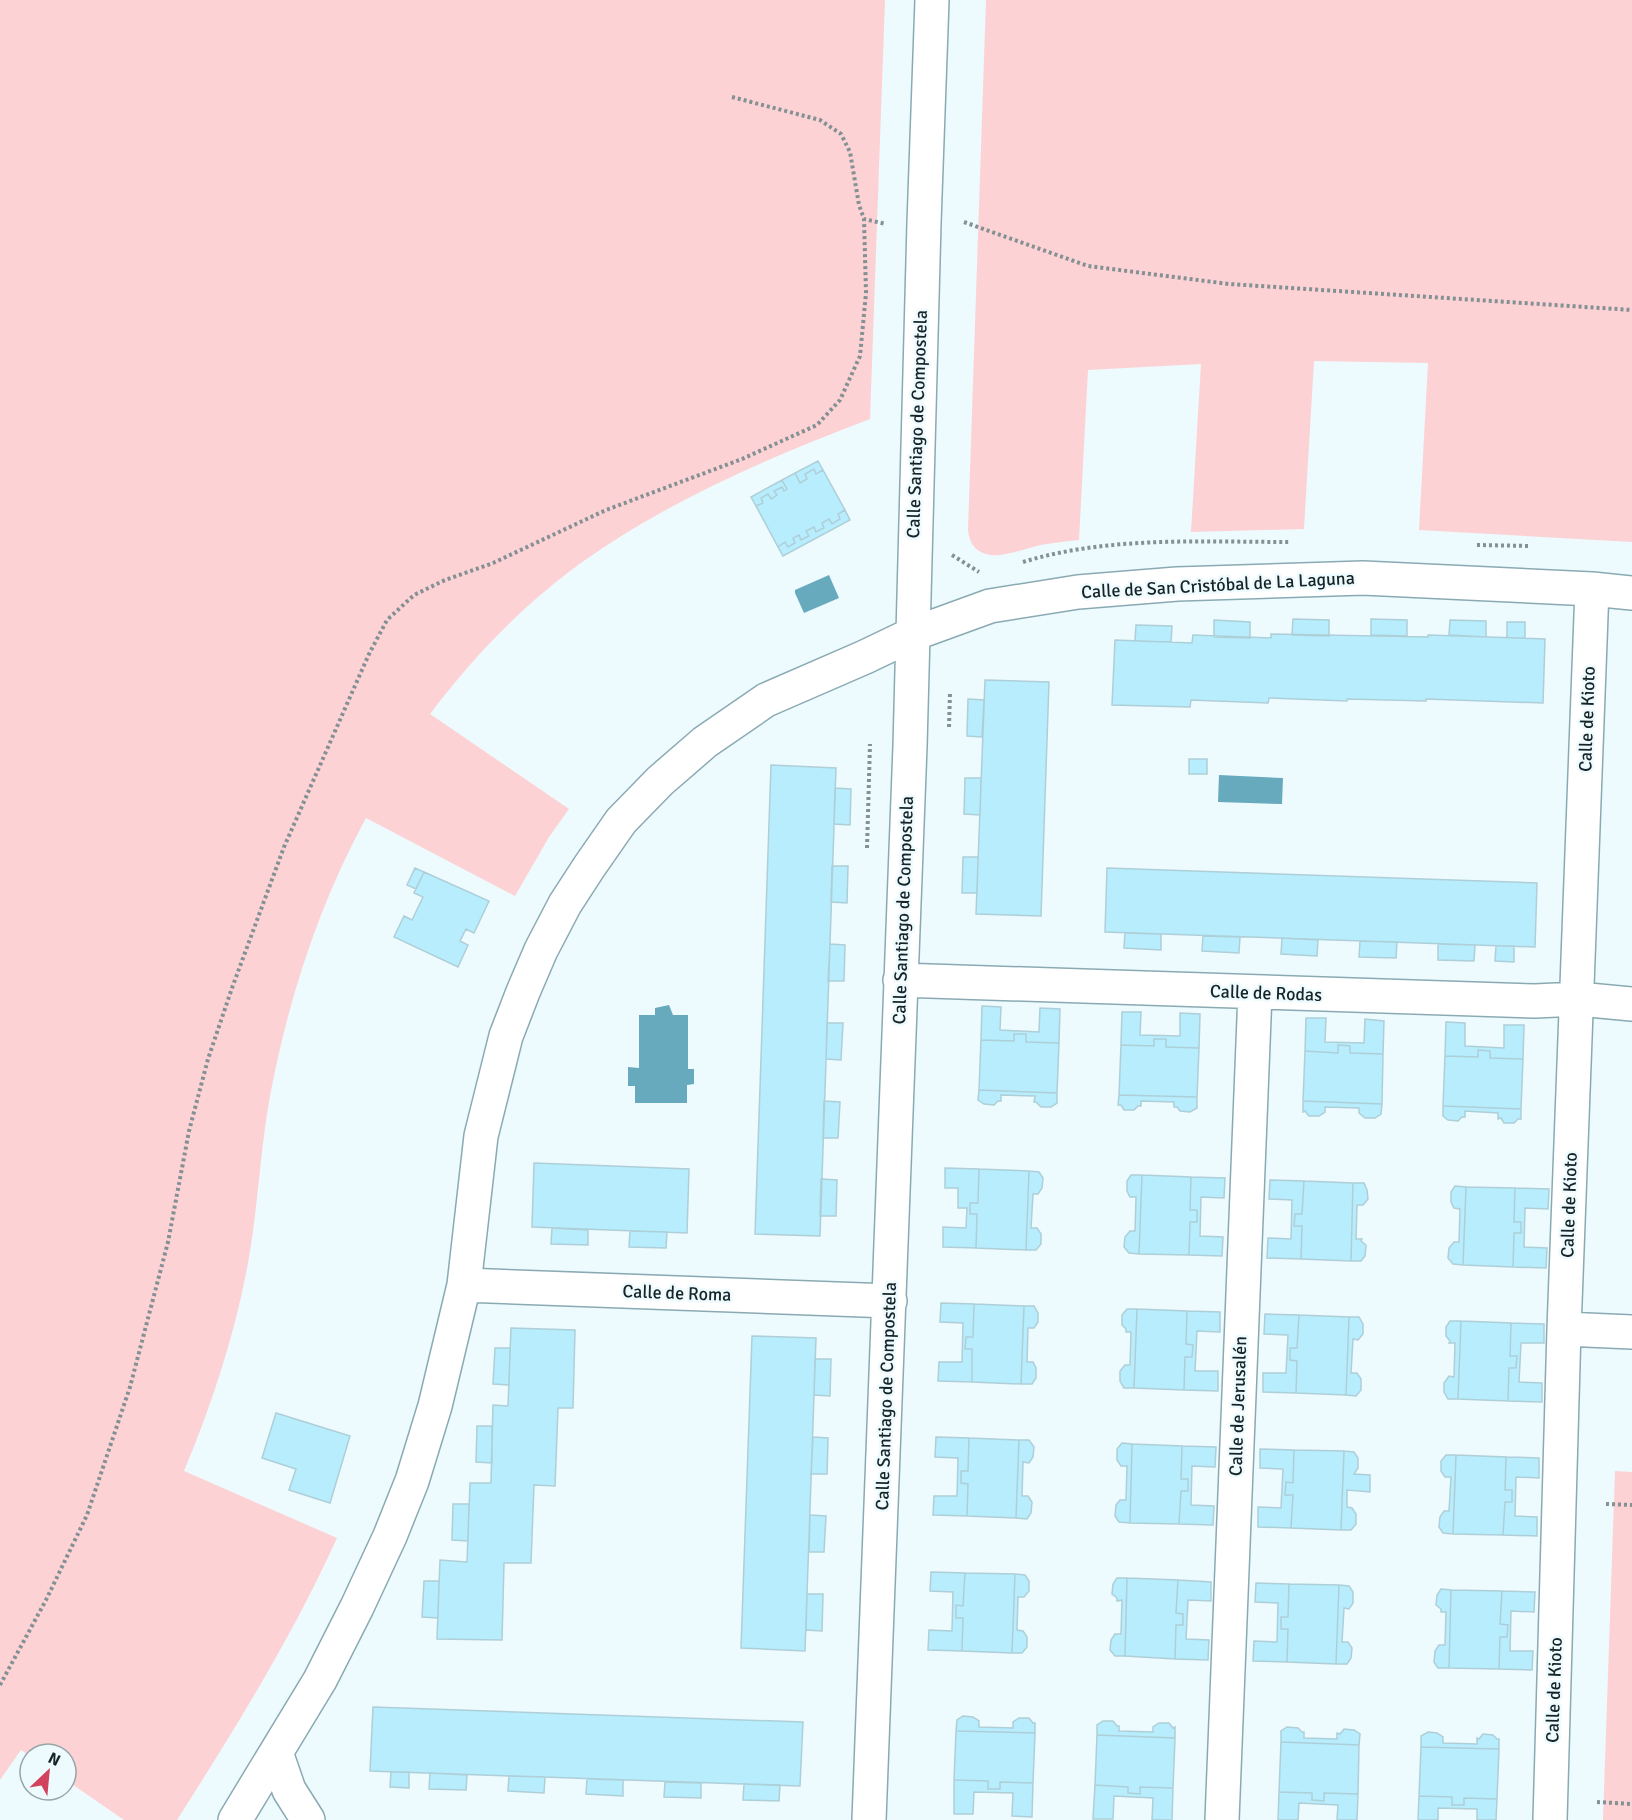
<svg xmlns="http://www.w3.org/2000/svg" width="1632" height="1820" font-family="Signika,sans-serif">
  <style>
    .green { fill: #fdd2d4 }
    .water { fill: #67aabd }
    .building { fill: #b7edfd; stroke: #aecfd8; stroke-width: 1.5 }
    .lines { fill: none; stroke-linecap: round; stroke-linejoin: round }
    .street-casing { stroke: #8aaab3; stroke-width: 36 }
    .path { stroke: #839094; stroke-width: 4; stroke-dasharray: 3 3; stroke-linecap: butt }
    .street { stroke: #fff; stroke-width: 33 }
    .labels { text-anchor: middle; stroke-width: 5; stroke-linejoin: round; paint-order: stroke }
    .street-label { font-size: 18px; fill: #172427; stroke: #edfafe }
  </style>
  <rect width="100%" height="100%" fill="#edfafe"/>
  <path class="green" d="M0,0H885L870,419C765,459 660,504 570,571C516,612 470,661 430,714L569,809L549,837L515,896L366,818C319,904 288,1000 270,1096C260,1151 258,1208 248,1263C235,1334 212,1404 184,1471L337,1538C292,1637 235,1729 177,1820H124L66,1780V1754H30V1756L21,1750L0,1780Z
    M986,0H1632V542L1419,530L1428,363L1314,361L1304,529L1191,532L1201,364L1088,370L1079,540C1066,541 1053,543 1041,545C1026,548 1000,559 986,554C974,551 969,541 968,530Z
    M1615,1471L1632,1472V1820H1603Z"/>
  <path class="water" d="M829,575L839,598L804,613L795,593V590Z
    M1219,775L1283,778L1282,804L1218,802Z
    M669,1005L673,1015H688V1069H694V1084L687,1085V1103H635V1086H628V1067L639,1068V1015H655V1008Z"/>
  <path class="building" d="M818,461L823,470L816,474L814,469L805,474L807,479L800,483L795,473Z
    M814,469L816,474L823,470L845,510L838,514L840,519L832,524L829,519L822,523L824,528L816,532L814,527L806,531L809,536L801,540L799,535L793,538L795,543L788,547L785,542L778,547L756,506L763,503L761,498L768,494L771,499L777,495L774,491L782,487L784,491L787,489L782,480L795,473L800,483L807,479L805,474Z
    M782,480L787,489L784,491L782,487L774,491L777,495L771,499L768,494L761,498L763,503L756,506L751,497Z
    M845,510L850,520L783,556L778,547L785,542L788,547L795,543L793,538L799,535L801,540L809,536L806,531L814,527L816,532L824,528L822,523L829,519L832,524L840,519L838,514Z
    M1293,619L1329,620V636L1292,635Z
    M1371,619L1407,620V636L1371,635Z
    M1214,620L1250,622V638L1214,637Z
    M1450,620L1486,621V637L1449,635Z
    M1507,622H1525V638H1507Z
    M1136,625L1172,626L1171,642L1135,641Z
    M1271,634L1428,637V635L1545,639L1543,703L1426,699V701L1347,699V701L1269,698L1268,703L1191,700L1190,707L1112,705L1115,640L1192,643L1193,635L1271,638Z
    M985,680L1049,682L1041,916L976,914Z
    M968,699L984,700L982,737L967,736Z
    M1189,759H1207V774H1189Z
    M771,765L836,768L820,1236L755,1234Z
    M965,778H981L980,815L964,814Z
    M835,788L851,789L850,825L834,824Z
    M963,857H978L977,893H962Z
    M832,866H848L847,903L831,902Z
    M415,868L424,872L416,889L407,885Z
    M1107,868L1537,883L1535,947L1105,932Z
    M424,872L489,901L474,933L466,929L460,941L468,945L458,967L394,937L404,916L412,920L423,897L414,893Z
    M1125,933L1161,934V950L1124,948Z
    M1203,936L1240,937L1239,953L1202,951Z
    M1282,938L1318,940L1317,956L1281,954Z
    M1360,941L1397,942L1396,958L1359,957Z
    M830,944L845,945L844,981H828Z
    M1438,944L1475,945L1474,961L1438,960Z
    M1496,946H1514V962L1495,961Z
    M982,1006L1001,1007L1000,1030L1039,1032L1040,1008L1060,1009L1059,1043L1026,1042V1034H1014V1041L981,1040Z
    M1122,1012H1141L1140,1035L1180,1036V1013L1200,1014L1199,1048L1166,1047V1039H1154V1046L1121,1045Z
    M1306,1018H1326L1325,1042L1364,1043L1365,1019L1384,1021L1383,1054L1350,1053V1046L1338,1045V1053L1305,1051Z
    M1446,1022L1465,1023V1046L1504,1048V1025H1524L1523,1059L1490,1058V1051L1478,1050V1057L1445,1056Z
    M827,1023H843L841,1060L826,1059Z
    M1014,1034H1026V1042L1059,1043L1057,1093L979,1090L981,1040L1014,1041Z
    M1154,1039H1166V1047L1199,1048L1197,1097L1119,1095L1121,1045L1154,1046Z
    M1338,1045L1350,1046V1053L1383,1054L1382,1104L1303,1101L1305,1051L1338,1053Z
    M1478,1050L1490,1051V1058L1523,1059L1521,1109L1443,1106L1445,1056L1478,1057Z
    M979,1090L1057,1093V1103L1051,1107H1041L1036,1102H1034L1035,1096L1001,1095V1101H998L994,1105L984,1104L978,1100Z
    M1119,1095L1197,1097V1108L1190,1112L1180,1111L1177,1107H1174V1102L1141,1101V1106H1138L1134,1110H1124L1121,1105H1118Z
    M824,1101L840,1102L838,1138H823Z
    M1303,1101L1382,1104L1381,1114L1375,1118H1365L1359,1113V1108L1325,1107V1112L1319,1116H1309L1305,1111L1303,1112Z
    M1443,1106L1521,1109V1119H1518L1514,1123H1504L1501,1118L1498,1119V1113L1465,1111V1117H1462L1458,1121L1448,1120L1443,1116Z
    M534,1163L689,1169L687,1233L532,1227Z
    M945,1168L979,1169L978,1203H970V1214H977L976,1248L943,1247V1227L966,1228L967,1208H958V1188H945Z
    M979,1169L1029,1171L1026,1250L976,1248L977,1214H970V1203H978Z
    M1029,1171L1039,1172L1043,1178L1042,1188L1038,1194H1033L1031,1228H1037L1041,1234V1244L1036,1250H1026Z
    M1131,1175H1142L1139,1254L1129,1253L1124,1247L1125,1237L1130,1231H1135L1136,1197H1130L1127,1191V1181Z
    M1142,1175L1191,1177L1190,1210H1197V1222H1190L1189,1255L1139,1254Z
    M1191,1177L1225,1178L1224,1198L1201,1197L1200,1236L1223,1237L1222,1256L1189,1255L1190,1222H1197V1210H1190Z
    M821,1179L837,1180L836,1216H820Z
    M1270,1180L1304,1181L1302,1214H1295L1294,1226H1302L1301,1259L1267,1258L1268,1238L1291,1239L1292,1200L1269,1199Z
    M1304,1181L1353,1183L1351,1261L1301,1259L1302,1226H1294L1295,1214H1302Z
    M1353,1183H1364L1367,1190L1368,1199L1363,1205H1357L1356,1239H1362L1361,1241L1366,1245L1365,1256L1361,1261H1351Z
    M1455,1186L1466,1187L1463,1265L1453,1264L1448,1258L1449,1248L1454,1242H1459L1460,1209L1454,1208L1451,1202V1192Z
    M1466,1187L1515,1188L1514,1222H1521V1233H1514L1513,1267L1463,1265Z
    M1515,1188L1549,1189L1548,1209L1525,1208L1524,1247L1547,1248L1546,1268L1513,1267L1514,1233H1521V1222H1514Z
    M552,1228L588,1230V1245L551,1244Z
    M630,1231L667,1232L666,1248L629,1247Z
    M941,1303L974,1304L973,1337H966L965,1349H972V1382L938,1381L939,1362H962L963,1323L940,1322Z
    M974,1304L1024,1306L1021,1384L972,1382V1349H965L966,1337H973Z
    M1024,1306H1034L1038,1313V1322L1034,1328H1028L1027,1362H1033L1036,1368V1378L1032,1384H1021Z
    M1127,1309H1137L1134,1388H1124L1120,1381V1371L1125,1365H1130L1131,1332H1126V1329L1122,1325V1315Z
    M1137,1309L1187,1311L1186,1344L1193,1345L1192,1357H1185L1184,1390L1134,1388Z
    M1187,1311L1220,1312V1332L1197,1331L1195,1371H1218V1391L1184,1390L1185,1357H1192L1193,1345L1186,1344Z
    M1265,1314L1299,1315L1297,1348H1290V1360L1297,1361L1296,1393L1263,1392V1373H1286L1288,1335L1264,1334Z
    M1299,1315L1349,1317L1346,1395L1296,1393L1297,1361L1290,1360V1348H1297Z
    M1349,1317H1359L1363,1324V1334L1358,1340L1353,1339L1351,1373H1357L1361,1379V1390L1356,1396L1346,1395Z
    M1450,1321H1461L1458,1399H1448L1444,1392V1383L1449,1376L1454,1377L1455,1343H1449L1450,1341L1446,1336V1327Z
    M1461,1321L1511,1323L1510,1356H1517L1516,1368H1509L1508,1401L1458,1399Z
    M1511,1323L1544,1324V1343H1521L1519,1382L1542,1383V1402L1508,1401L1509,1368H1516L1517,1356H1510Z
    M511,1328L575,1330L573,1408H558L555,1486L534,1485L531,1563H504L502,1640L437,1639L440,1560L467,1562L470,1483H491L493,1405L508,1406Z
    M752,1336L816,1338L805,1651L741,1648Z
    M495,1348H510L509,1385L493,1384Z
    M815,1359H831L830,1396L814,1395Z
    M276,1413L350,1436L330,1503L289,1490L296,1469L262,1458Z
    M477,1426H492V1463L476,1462Z
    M813,1437L828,1438L827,1474H811Z
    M936,1437L969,1438L968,1471H961V1483L968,1484L967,1516L933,1515L934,1496H957L958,1458L935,1457Z
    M969,1438L1019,1440L1016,1518L967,1516L968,1484L961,1483V1471H968Z
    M1019,1440H1029L1034,1447L1033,1457L1029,1463L1023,1462L1022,1496H1028L1032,1502L1031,1513L1027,1519L1016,1518Z
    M1122,1443L1132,1444L1130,1523L1119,1522L1115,1516L1116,1505L1120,1500H1126L1127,1466H1121L1117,1460V1449Z
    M1132,1444L1182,1446L1181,1479H1188V1491H1181L1179,1524L1130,1523Z
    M1182,1446L1216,1447L1215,1467L1192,1466L1191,1505L1214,1506L1213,1525L1179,1524L1181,1491H1188V1479H1181Z
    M1260,1449L1294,1450L1293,1483L1286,1482L1285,1495H1293L1291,1528L1258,1527V1507L1281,1508L1283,1469L1260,1468Z
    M1294,1450L1344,1451L1341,1530L1291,1528L1293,1495H1285L1286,1482L1293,1483Z
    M1344,1451L1354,1452L1358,1458V1468L1354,1474L1370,1475V1492L1347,1490V1507L1352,1508L1356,1514V1524L1351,1530H1341Z
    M1446,1455H1456L1453,1534L1443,1533L1439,1527L1440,1517L1444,1511H1449L1451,1477H1445L1441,1471V1461Z
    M1456,1455L1506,1457L1505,1490H1512V1502H1505L1503,1535L1453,1534Z
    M1506,1457L1539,1458V1478L1516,1477L1515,1516L1537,1517V1536L1503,1535L1505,1502H1512V1490H1505Z
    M453,1504H469L468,1541L452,1540Z
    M810,1515L826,1516L824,1552H809Z
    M931,1572L965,1573L963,1606L956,1605V1618H963L962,1651L928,1650L929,1630L952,1631L953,1592L930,1591Z
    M965,1573L1015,1574L1012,1653L962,1651L963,1618H956V1605L963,1606Z
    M1015,1574L1025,1575L1029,1581V1591L1024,1597H1018L1017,1630L1023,1631L1027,1637V1647L1022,1653H1012Z
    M1117,1578H1127L1125,1656H1115L1110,1650L1111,1640L1115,1634H1121L1122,1600L1117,1601V1598L1112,1594L1113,1584Z
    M1127,1578L1178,1580L1176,1613L1183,1614V1625H1176L1175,1659L1125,1656Z
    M1178,1580L1211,1582V1601L1188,1600L1186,1639L1209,1640L1208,1660L1175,1659L1176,1625H1183V1614L1176,1613Z
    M424,1581H439L438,1618L422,1617Z
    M1256,1583L1289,1584L1288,1617H1281V1629H1288L1287,1662L1253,1661L1254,1641L1277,1642L1278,1603L1255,1602Z
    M1289,1584L1339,1585L1336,1664L1287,1662L1288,1629H1281V1617H1288Z
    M1339,1585L1349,1586L1353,1592V1603L1349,1609L1344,1608L1342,1642H1348L1352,1648L1351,1658L1347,1664H1336Z
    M1441,1589L1451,1590L1449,1668H1438L1434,1662L1435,1651L1439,1645H1445L1446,1612H1441V1609L1436,1605L1437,1595Z
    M1451,1590L1502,1591L1500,1624L1508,1625L1507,1637H1500L1499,1669L1449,1668Z
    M1502,1591L1535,1592L1534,1612L1511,1611L1510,1651H1533L1532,1670L1499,1669L1500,1637H1507L1508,1625L1500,1624Z
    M807,1594H823L822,1631L806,1630Z
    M373,1707L803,1722L800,1786L370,1771Z
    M963,1716L973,1717L979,1721V1727L1013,1728V1722L1019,1718H1029L1033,1723H1035V1733L956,1731L957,1720Z
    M1103,1721H1113L1117,1726H1119V1731L1153,1732V1727L1159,1723H1169L1173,1728L1175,1727V1738L1097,1735V1725Z
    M1287,1727L1298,1728L1302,1732H1304V1738L1337,1739V1733L1340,1734L1344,1729L1354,1730L1360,1734L1359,1745L1281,1742V1731Z
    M956,1731L1035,1733L1033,1783L1000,1782V1789H988V1781L954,1780Z
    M1428,1732L1437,1733L1443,1737V1743L1477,1744V1738L1479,1739L1483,1734L1493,1735L1497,1739H1499V1749L1421,1747V1736Z
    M1097,1735L1175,1738L1173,1788L1140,1787V1794L1128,1793V1787L1095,1785Z
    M1281,1742L1359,1745L1358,1794L1324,1793V1801L1312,1800V1793L1279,1792Z
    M1421,1747L1499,1749L1497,1799L1464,1798V1805H1452V1797L1419,1796Z
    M391,1772H409V1788L390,1787Z
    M430,1773L467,1775L466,1790L429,1789Z
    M509,1776L545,1777L544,1793L508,1791Z
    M587,1779L623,1780V1796L586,1794Z
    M954,1780L988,1781V1789H1000V1782L1033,1783L1032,1817L1012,1816L1013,1793L974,1792L973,1814H954Z
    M665,1782L701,1783V1798L664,1797Z
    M744,1784L780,1785L779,1801L743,1800Z
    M1095,1785L1128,1787V1793L1140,1794V1787L1173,1788L1172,1820H1152L1153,1798L1114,1796L1113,1819H1093Z
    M1279,1792L1312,1793V1800L1324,1801V1793L1358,1794L1357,1820H1337L1338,1805L1299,1803L1298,1820H1278Z
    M1419,1796L1452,1797V1805H1464V1798L1497,1799L1496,1820H1477V1809L1438,1808V1820H1418Z"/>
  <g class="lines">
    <g class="street-casing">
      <path id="street" d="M900,980L1535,1001L1578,999L1632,1004
        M464,1285L890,1301
        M1564,1329L1632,1332
        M277,1755L289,1790L308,1820
        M235,1820L320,1680L357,1607L390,1536L412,1481L435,1406L464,1285L481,1136L506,1036L523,992L541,950L565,904L589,867L621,821L660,781L705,742L766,700L865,657L913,634L990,606L1078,592L1177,584L1363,578L1592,589L1632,593
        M869,1820L910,746L924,223L932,0
        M1222,1820L1255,993
        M1550,1820L1564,1329L1592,589"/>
    </g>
    <path class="path" d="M732,97L820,120L841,134L850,152L859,205L864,219L886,224
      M964,222L1088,266L1229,284L1632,310
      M1477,545L1531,546
      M952,555L979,572
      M1023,562C1108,536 1201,542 1289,542
      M949,727L950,693
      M867,848L870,744
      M1606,1504L1632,1505
      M0,1685L46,1600L87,1515L130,1387L168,1242L189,1131L208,1059L232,988L284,847L369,654L387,620L414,595L445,580L493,563L606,510L742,459L817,425L840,400L860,356L866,293L864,219
      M1597,1802L1632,1804"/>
    <use href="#street" class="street"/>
  </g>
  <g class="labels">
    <g class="street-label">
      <text transform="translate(917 424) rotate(-88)" y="6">Calle Santiago de Compostela</text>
      <text transform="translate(1218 585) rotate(-3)" y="6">Calle de San Cristóbal de La Laguna</text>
      <text transform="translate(1587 719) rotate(-88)" y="6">Calle de Kioto</text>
      <text transform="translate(903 910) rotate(-88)" y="6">Calle Santiago de Compostela</text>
      <text transform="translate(1266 993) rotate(2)" y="6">Calle de Rodas</text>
      <text transform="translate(1569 1205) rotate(-88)" y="6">Calle de Kioto</text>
      <text transform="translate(677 1293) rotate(2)" y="6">Calle de Roma</text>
      <text transform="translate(886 1396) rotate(-88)" y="6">Calle Santiago de Compostela</text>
      <text transform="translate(1238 1406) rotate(-88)" y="6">Calle de Jerusalén</text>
      <text transform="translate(1554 1690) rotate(-88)" y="6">Calle de Kioto</text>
    </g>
  </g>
  <g transform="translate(48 1772) rotate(26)"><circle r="28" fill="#edfafe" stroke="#97a4a8" stroke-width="1.5"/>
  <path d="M0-4.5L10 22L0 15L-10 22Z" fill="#d2425c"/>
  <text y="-9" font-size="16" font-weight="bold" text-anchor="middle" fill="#172427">N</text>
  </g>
</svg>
